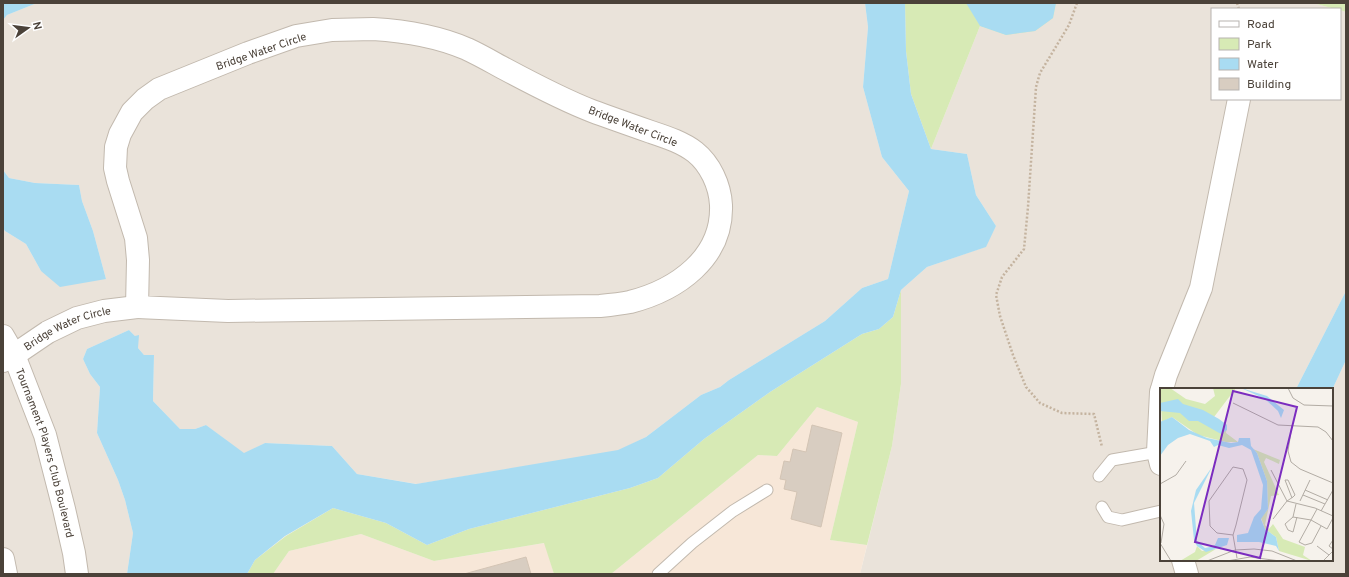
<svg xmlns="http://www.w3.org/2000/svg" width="1349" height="577" font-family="Overpass,sans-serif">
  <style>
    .residential { fill: #eae3da }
    .commercial { fill: #f7e7d8 }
    .green { fill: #d7eab5 }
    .water { fill: #a9dcf2 }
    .building { fill: #d8cdc1; stroke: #d3c4b4 }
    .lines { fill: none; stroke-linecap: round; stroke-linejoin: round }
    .lane-casing { stroke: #c2b9ae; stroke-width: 13 }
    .street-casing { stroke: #c2b9ae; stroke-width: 24 }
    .path { stroke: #c4b39f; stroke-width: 2.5; stroke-dasharray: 2 2; stroke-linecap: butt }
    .lane { stroke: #fff; stroke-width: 11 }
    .street { stroke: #fff; stroke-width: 22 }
    .labels { text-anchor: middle; stroke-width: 3; stroke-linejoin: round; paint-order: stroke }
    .street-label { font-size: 11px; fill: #4b4239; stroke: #fff }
    .inset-road { fill: none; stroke: #b2aca4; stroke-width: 1 }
    .view { fill: #7b2cbf; fill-opacity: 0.15; stroke: #7b2cbf; stroke-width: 2 }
    .inset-edge { fill: none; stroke: #4b4239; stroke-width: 2 }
  </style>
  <rect width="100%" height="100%" fill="#f6f2ec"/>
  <path class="residential" d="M37,3H865L868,27L863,87L882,157L909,191L888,279L862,288L825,321L729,380L720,387L701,395L646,437L618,451L417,484L357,474L332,446L265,443L244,454L206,425L195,429H180L153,401L154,355H144L138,348L135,336L129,330L87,349L83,359L90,374L100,387L97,433L118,480L125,500L133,533L127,574H3V228L5,231L26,244L41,271L106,279L93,231L82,201L79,185L35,183L9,178L3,170V20L7,15Z
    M1056,3H1313L1335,9H1212V99H1340V10L1346,12V291L1296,389H1161V560H1332V390L1346,360V574H860L892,446L901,384V290L927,267L985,247L996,226L976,195L967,154L931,149L980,26L1006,35L1053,18Z"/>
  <path class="commercial" d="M817,407L858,422L830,540L867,545L860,574H611L758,455L777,456Z
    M361,534L434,561L545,543L554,574H273L289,551Z"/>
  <path class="green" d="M905,3H1056L1053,18L1035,31L1006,35L980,26L931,149L911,94L906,51Z
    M1313,3H1346V12L1340,10V9H1335Z
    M901,290V384L892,446L867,545L830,540L858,422L817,407L777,456L758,455L611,574H554L544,543L434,561L361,534L289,551L273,574H247L255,560L286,536L333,508L386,523L427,545L469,529L630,488L658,478L704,439L770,392L862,334L879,329L893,317Z"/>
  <path class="water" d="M3,3H37L7,15L3,20Z
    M865,3H905L906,51L911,94L931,149L967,154L976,195L996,226L986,247L927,267L901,290L893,317L879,329L862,334L770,392L704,439L658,478L630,488L469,529L427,545L386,523L333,508L285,536L255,560L247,574H127L133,533L125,500L118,480L97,433L100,387L90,374L83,359L87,349L129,330L135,336L139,335L138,348L144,355H154L153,401L180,429H195L206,425L244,453L265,443L332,446L357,474L416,484L618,450L646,437L701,395L720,387L729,380L825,321L862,288L888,279L909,191L882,157L863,87L868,27Z
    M966,3H1056L1053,18L1035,31L1006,35L980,26Z
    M3,170L9,178L35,183L79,185L82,201L93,231L106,279L60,287L41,271L26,244L5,231L3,228Z
    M1346,291V360L1332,390V389H1296Z"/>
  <path class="building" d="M812,425L842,433L821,527L791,519L797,492L784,489L786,480L780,479L784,461L790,462L793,449L806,452Z
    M526,557L531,574H464Z"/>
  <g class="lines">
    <g class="lane-casing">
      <path id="lane" d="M1099,476L1112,460L1158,452
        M1102,507L1108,517L1122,520L1161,511
        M658,574L692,543L733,511L767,490"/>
    </g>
    <g class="street-casing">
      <g id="street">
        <path d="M373,29C406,31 437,36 467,49C480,55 492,62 505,69C533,84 561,99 592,111C611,118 631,125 651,132C666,137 682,142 695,152C710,164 720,185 721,205C723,258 677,290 630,302C620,304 610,305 600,306L228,311L137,307L138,260L136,238L118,181L115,168L116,147L120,134L132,112L145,99L159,89L248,53L296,36L332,30Z"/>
        <path id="s1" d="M3,336L14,355L45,435L64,509L74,553L77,574"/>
        <path id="s2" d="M3,361L14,355L48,332L77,318L104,311L137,307"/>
        <path d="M1162,389L1166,375L1201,288L1239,99"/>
        <path d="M1161,392L1158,452L1161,464"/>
        <path d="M3,559L6,574"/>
        <path d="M1183,560L1187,574"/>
      </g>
    </g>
    <path class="path" d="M1077,3L1069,25L1040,73L1036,87L1028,207L1024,249L1002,277L996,295L1000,316L1013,355L1026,387L1040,403L1062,413L1094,414L1102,447
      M1237,3L1239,9"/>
    <use href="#lane" class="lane"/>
    <use href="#street" class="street"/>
  </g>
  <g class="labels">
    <g class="street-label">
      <text transform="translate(261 51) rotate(-19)" y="4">Bridge Water Circle</text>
      <text transform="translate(633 126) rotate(21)" y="4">Bridge Water Circle</text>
      <text dy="4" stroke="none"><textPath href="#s2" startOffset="73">Bridge Water Circle</textPath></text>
      <text dy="4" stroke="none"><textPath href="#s1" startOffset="125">Tournament Players Club Boulevard</textPath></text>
    </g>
  </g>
  <g transform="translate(1160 388)">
    <rect width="173" height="173" fill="#f6f2ec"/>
    <path d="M0,0H10L26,11L45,16L55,8L53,0H76L54,29L67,37L66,45L78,54H66L38,47L12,29L2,34ZM93,61L120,72L119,76L106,70L104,74L119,107L111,108L105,137L109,141L113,136L123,151L145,159L143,167L152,173L119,163L116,149L105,141L101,130L108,121L107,93L97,65ZM37,158L42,163L56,161L36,173H20L35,164Z" fill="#d7eab5"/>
    <path d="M81,0L107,8L124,22L121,30L118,23L105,11ZM18,11L23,16L43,22L59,31L67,37V42L61,46L38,33H29L20,25L0,23V15ZM12,29L29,42L47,50L71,55L78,54L79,50H90L91,58L97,65L107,93L108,121L101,131L105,141L116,149L119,163L116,158L99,154H77V147L88,145L94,129L101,121L103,97L91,62L82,57L69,60L58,57L54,59L50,53L30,46L18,50L8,57L0,68V34ZM52,79L34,115L37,153L45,160L50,159L55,157L58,150H69L67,157L46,164L37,158L34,152L31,123L36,102Z" fill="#a9dcf2"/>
    <path class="inset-road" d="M128,0L133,10L144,17L173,18M73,15L118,37L158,39L166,44L173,53M132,37L128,63L131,74L140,81L173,95M73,79L83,81L87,92L76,137L73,147L57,145L50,138L49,113ZM111,82L127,113M0,96L16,87L26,73M145,102L168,112M143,107L165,116M127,113L155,120L173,128M140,113L150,92M136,116L133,129L151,132L157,121M161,123L173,102M0,127L4,136L1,155M133,129L125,136L128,142L133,144L137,129M113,131L127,113L133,109L135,107L128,92H125L132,110M161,138L152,155L145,157L139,154L151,132L167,141L173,130M73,147L77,170M173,152L169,158L173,161M0,155L11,173M157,158L169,167M47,173L75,162L94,161L112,163L137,173M67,173L90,169L120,173M163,173L173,163"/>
    <path class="view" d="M73,3L137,19L100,170L35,154Z"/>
    <rect width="173" height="173" class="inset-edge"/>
  </g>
  <rect width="1349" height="577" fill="none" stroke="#4b4239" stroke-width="8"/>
  <rect x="1211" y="8" width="130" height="92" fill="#ffffff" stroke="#b7b3b0"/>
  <rect x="1219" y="21" width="20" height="6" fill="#ffffff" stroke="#b7b3b0"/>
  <text x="1247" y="28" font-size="12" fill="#4b4239">Road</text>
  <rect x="1219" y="38" width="20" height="12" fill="#d7eab5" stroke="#b7b3b0"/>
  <text x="1247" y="48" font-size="12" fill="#4b4239">Park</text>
  <rect x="1219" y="58" width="20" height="12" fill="#a9dcf2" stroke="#b7b3b0"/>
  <text x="1247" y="68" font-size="12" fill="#4b4239">Water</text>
  <rect x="1219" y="78" width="20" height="12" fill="#d8cdc1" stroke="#b7b3b0"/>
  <text x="1247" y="88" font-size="12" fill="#4b4239">Building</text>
  <g transform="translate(28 28) rotate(76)" stroke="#ffffff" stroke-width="3" paint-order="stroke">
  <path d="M0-3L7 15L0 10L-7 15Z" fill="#4b4239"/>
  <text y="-6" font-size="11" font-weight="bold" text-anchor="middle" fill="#4b4239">N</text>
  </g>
</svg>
